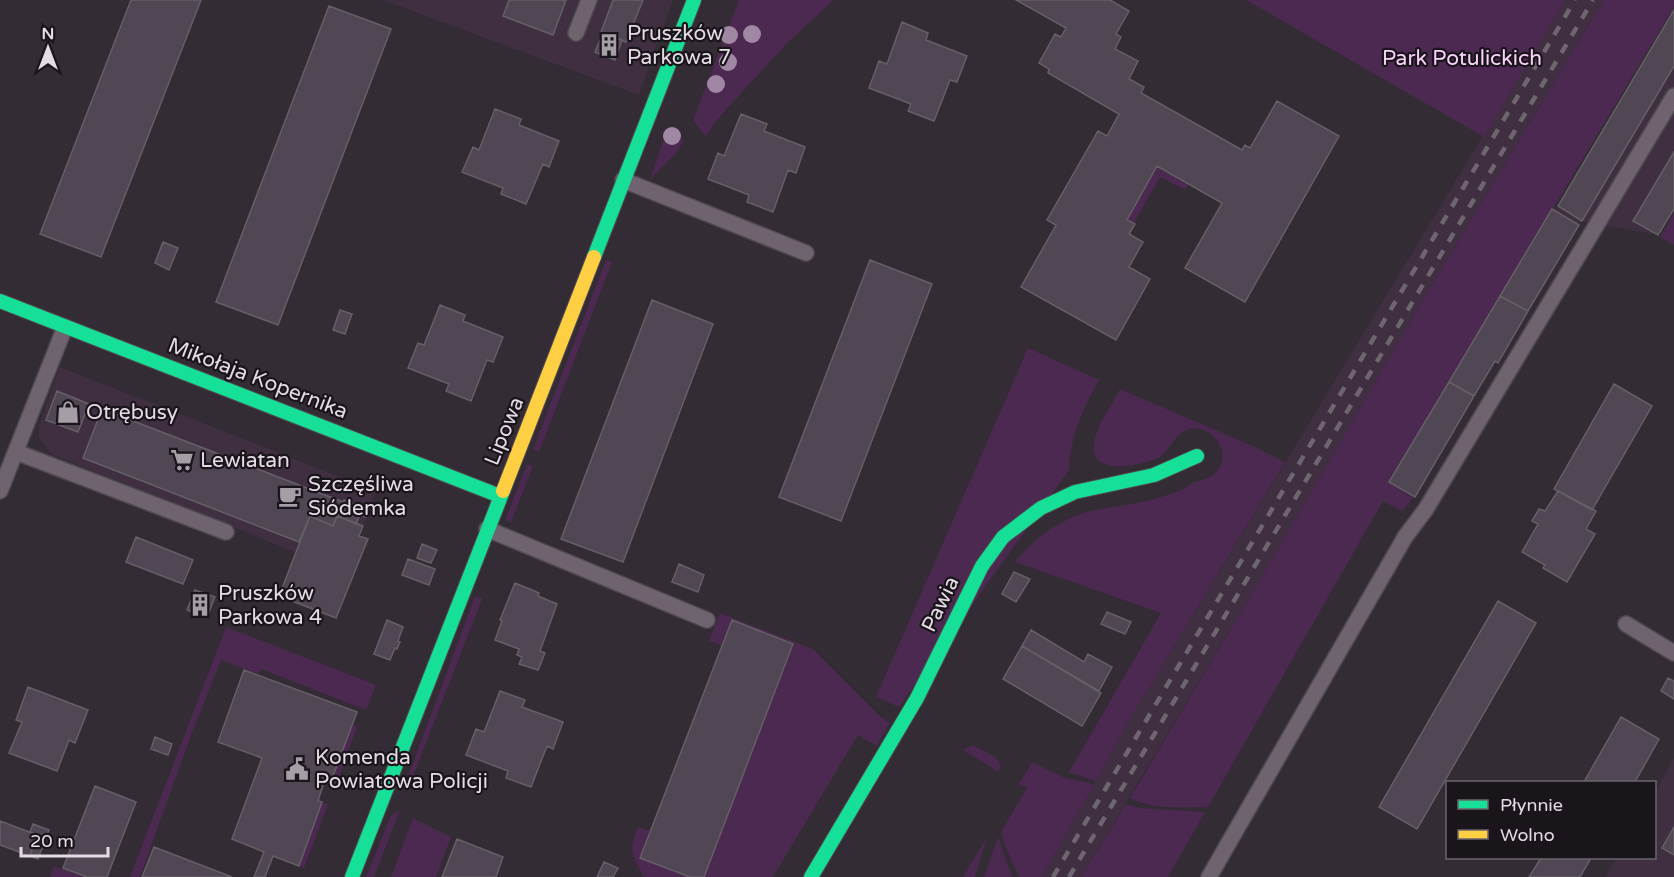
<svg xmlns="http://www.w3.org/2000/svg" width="1674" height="877" font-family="'Varela Round',sans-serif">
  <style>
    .built { fill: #3f2f41 }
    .green { fill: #4c2950 }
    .building { fill: #514653; stroke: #655f66; stroke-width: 1.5 }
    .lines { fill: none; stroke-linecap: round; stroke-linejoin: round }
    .lane-casing { stroke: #4e494f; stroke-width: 18 }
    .fast-casing { stroke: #4e494f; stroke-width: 16 }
    .slow-casing { stroke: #4e494f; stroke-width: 16 }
    .lane { stroke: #6e636f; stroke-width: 15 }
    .fast { stroke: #16e098; stroke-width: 14 }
    .slow { stroke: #ffcf43; stroke-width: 14 }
    .rail { stroke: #6e656f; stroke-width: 4.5; stroke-dasharray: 10 10; stroke-linecap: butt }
    .tree { fill: #a087a3 }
    .labels { text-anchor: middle; stroke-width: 4.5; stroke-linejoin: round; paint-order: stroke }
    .poi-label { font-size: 21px; fill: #e4dbe5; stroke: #1a141b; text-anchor: start }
    .park-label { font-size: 21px; fill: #f9d2fd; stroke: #1a141b }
    .street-label { font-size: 21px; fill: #e4dbe5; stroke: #1a141b }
  </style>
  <rect width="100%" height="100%" fill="#332c34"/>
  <path class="built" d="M383,0H673L639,95Z
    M1565,0H1604L1428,291L1244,607L1081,877H1042L1132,716Z
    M1674,10V209L1658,235L1582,221L1579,225L1498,363L1495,362L1415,497L1389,482L1552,209L1558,206Z
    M60,367L376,491L363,526L356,524L333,526L310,517L295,552L51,454L39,438V425Z
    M1674,758V877H1605L1616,858H1654L1655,792Z"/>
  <path class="green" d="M739,0H834L787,43L715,122L706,137L693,120Z
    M1246,0H1565L1484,137Z
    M1604,0H1674V7L1389,482L1413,498L1402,511L1383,501L1208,807C1183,807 1152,810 1130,798L1244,607L1428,291Z
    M666,133L684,140L676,153L650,179Z
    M1157,167L1189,184L1185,190L1160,177L1134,223L1127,220Z
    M1674,213V245L1660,237Z
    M606,260L612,262L539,452L533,449Z
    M1028,348L1099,380C1081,414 1072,431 1069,470L899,707L876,697Z
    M1120,389L1253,446L1285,462L1132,716L1096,781L1069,772L1161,613L1015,562C1031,542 1051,525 1076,516C1097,507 1120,507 1142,502C1155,499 1169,495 1181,490C1185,488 1189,485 1193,483C1205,478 1216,478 1221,464C1228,444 1207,423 1187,430C1173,435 1171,451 1158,458C1140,466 1087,478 1094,442C1098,423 1111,406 1120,389Z
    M527,464L533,466L511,522L505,520Z
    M475,596L482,598L481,602L408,789L405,785Z
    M720,613L813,649L882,718L890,723L877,746L858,735L773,877H704L794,644L732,619L721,645L709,641Z
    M226,627L376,685L366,710L261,669L258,674L221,660L190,738L140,877H130Z
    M352,725L357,727L336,786L330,784Z
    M973,745L995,757L1001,765L999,772L963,750Z
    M1032,762L1065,778L1094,784L1042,877H1019L1005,846L1001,832L1027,788L1019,784Z
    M322,802L328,804L304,868L299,866Z
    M1126,804L1139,808L1205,812L1168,877H1081Z
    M400,810L374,877H366L391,815Z
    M413,818L451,837L436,877H391Z
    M638,827L650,831L640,858L689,877H644C631,853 628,852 638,827Z
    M987,837L975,877H963Z
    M998,837L1012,877H984Z
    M54,866L85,877H50Z"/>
  <path class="building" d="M131,0H201L101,257L40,234Z
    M509,0H566L553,35L503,16Z
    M613,0H643L626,42L601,32Z
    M1016,0H1110L1129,11L1116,34L1121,37L1115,49L1138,61L1129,79L1144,87L1141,93L1242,150L1245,145L1250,148L1277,101L1339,136L1245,302L1185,268L1222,203L1157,166L1127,220L1135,224L1129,234L1143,242L1129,267L1150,279L1116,340L1021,287L1056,225L1047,220L1098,131L1107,136L1119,114L1048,73L1049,69L1039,63L1055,34L1061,37L1066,28Z
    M329,6L391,29L278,325L216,302Z
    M1674,10V66L1582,221L1558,206Z
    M902,22L928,33L926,40L967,56L957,82L950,80L934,121L908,111L911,104L869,88L879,61L887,64Z
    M603,33L622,40L615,60L595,52Z
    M495,109L521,119L519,125L559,141L549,167L543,164L526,204L501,194L503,188L462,172L473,147L479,150Z
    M741,114L767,124L764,131L805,147L796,173L788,170L773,212L747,202L749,195L708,179L718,153L724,156Z
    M1674,152V209L1658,235L1633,221Z
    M1552,209L1579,225L1528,311L1500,296Z
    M163,242L178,248L169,270L155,263Z
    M870,260L932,284L841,521L779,497Z
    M1500,296L1528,311L1498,363L1495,361L1474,396L1449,382Z
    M652,300L713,324L623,562L561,539Z
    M440,305L465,315L463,321L503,337L493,362L487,360L471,401L446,391L449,384L408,368L418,343L424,345Z
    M340,310L352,314L345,334L333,330Z
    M1449,382L1474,396L1415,497L1389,482Z
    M1614,384L1652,406L1592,510L1554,489Z
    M57,391L89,404L78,432L46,420Z
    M102,409L343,502L333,526L310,516L299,542L83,458Z
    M1558,491L1596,511L1586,529L1595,534L1567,582L1543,568L1545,565L1522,552L1538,524L1532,521L1539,509L1545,511Z
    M344,500L369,509L366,517L360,515L356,524L338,516Z
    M310,516L333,526L337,516L363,526L359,536L368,539L336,618L279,596Z
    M136,537L193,560L183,584L126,562Z
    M422,544L437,550L431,563L417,558Z
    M408,559L435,569L429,585L402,575Z
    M679,564L704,575L698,592L672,582Z
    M1014,572L1030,579L1016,602L1002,594Z
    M515,583L539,593L538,596L557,604L540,651L545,653L538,670L519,664L522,657L517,655L519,649L495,640L502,621L500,620Z
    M195,590L215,597L207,617L187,610Z
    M1498,601L1536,623L1417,829L1379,807Z
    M1107,612L1131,622L1125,634L1101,624Z
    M387,620L403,627L398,641L400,642L397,649L395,648L390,660L374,654Z
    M732,620L793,644L704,877H690L640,858Z
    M1031,630L1084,662L1088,654L1112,667L1099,691L1022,646Z
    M1022,646L1101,693L1082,726L1003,679Z
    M244,670L357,712L330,784L324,782L318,801L322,802L299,866L273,856L265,877H254L264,852L232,839L262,758L218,742Z
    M1668,678L1674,681V699L1661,691Z
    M28,687L88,710L75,743L69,740L57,771L9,753L22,722L16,720Z
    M500,691L525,700L522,707L563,722L553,749L547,746L531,787L506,778L508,771L466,755L476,729L484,732Z
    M1621,717L1659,739L1635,782H1584Z
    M155,737L172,744L168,755L151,749Z
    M95,786L136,802L107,877H87L63,868Z
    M0,821L37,835L30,856L0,845Z
    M33,824L49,830L38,859L30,856L37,835L30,832Z
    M1674,827V855L1662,848Z
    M457,839L503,857L496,877H442Z
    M154,847L232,877H142Z
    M1541,858H1591L1580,877H1529Z
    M604,862L618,868L613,877H597Z"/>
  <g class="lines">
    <g class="lane-casing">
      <path id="lane" d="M576,33L589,0
        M623,180L806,253
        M16,452L226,532
        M0,491L65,327
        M487,529L707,620
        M1626,624L1674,653
        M1209,877L1405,537L1426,509L1674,96"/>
    </g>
    <g class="fast-casing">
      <path id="fast" d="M594,257L694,0
        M0,301L500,496
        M352,877L503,491
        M811,877L917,698L982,566L1003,537L1041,508L1075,492L1154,475L1197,456"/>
    </g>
    <g class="slow-casing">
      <path id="slow" d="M503,491L594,257"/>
    </g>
    <use href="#lane" class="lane"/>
    <use href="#fast" class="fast"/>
    <use href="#slow" class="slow"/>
    <path class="rail" d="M1053,877L1575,0
      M1069,877L1593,0"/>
  </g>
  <g class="tree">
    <circle cx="752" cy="34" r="9"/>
    <circle cx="729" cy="35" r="9"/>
    <circle cx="728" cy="62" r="9"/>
    <circle cx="716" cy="84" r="9"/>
    <circle cx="672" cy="136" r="9"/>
  </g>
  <defs>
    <g id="building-bare" transform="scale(1.8)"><path d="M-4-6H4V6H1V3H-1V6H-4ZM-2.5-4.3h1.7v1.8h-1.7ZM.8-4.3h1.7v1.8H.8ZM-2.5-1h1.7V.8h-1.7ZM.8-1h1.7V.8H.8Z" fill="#a69ea7" stroke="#1a141b" stroke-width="2.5" paint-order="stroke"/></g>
    <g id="shop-bare" transform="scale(1.8)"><path d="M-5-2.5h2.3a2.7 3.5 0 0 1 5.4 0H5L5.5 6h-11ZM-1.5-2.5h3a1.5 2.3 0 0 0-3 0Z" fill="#a69ea7" stroke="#1a141b" stroke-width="2.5" paint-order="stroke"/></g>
    <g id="supermarket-bare" transform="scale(1.8)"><path d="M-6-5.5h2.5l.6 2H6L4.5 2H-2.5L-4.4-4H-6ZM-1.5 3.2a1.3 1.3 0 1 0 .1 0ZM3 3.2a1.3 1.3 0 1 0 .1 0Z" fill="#a69ea7" stroke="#1a141b" stroke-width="2.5" paint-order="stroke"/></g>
    <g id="cafe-bare" transform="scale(1.8)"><path d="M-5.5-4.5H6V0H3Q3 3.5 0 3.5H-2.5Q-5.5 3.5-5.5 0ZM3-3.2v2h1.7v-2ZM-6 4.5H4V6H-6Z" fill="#a69ea7" stroke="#1a141b" stroke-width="2.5" paint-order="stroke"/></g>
    <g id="civic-bare" transform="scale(1.8)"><path d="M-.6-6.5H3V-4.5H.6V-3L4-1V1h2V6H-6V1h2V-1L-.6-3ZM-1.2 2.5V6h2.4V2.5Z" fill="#a69ea7" stroke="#1a141b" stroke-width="2.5" paint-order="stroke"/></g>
  </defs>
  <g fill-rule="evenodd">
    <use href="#building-bare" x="609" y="45"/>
    <use href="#shop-bare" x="68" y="412"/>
    <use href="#supermarket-bare" x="182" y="460"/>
    <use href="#cafe-bare" x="290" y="496"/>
    <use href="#building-bare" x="200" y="605"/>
    <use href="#civic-bare" x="297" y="769"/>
  </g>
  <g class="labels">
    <g class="poi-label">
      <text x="627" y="40">Pruszków<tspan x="627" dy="24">Parkowa 7</tspan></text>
      <text x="86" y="419">Otrębusy</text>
      <text x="200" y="467">Lewiatan</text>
      <text x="308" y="491">Szczęśliwa<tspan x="308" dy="24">Siódemka</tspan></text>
      <text x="218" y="600">Pruszków<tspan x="218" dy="24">Parkowa 4</tspan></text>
      <text x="315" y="764">Komenda<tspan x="315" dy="24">Powiatowa Policji</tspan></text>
    </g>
    <g class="park-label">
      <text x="1462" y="65">Park Potulickich</text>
    </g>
    <g class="street-label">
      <text transform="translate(258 378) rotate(21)" y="7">Mikołaja Kopernika</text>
      <text transform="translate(504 431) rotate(-68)" y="7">Lipowa</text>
      <text transform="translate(940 604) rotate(-64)" y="7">Pawia</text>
    </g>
  </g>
  <rect x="1446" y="781" width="210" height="78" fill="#1a141b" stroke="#6b646c" stroke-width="1.5"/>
  <rect x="1458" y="800" width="30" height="9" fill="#16e098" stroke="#6b646c" stroke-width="1.5"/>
  <text x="1500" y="811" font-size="18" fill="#e4dbe5">Płynnie</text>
  <rect x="1458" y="830" width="30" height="9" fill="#ffcf43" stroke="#6b646c" stroke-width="1.5"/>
  <text x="1500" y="841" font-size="18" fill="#e4dbe5">Wolno</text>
  <g transform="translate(48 48)" stroke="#1a141b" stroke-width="4.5" paint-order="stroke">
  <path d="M0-4.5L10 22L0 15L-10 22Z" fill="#e4dbe5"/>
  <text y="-9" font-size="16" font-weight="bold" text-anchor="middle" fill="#e4dbe5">N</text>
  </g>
  <path d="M21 847v9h87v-9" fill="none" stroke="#e4dbe5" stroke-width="3"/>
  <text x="30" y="847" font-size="18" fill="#e4dbe5" stroke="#1a141b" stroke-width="4.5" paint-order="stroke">20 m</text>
</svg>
